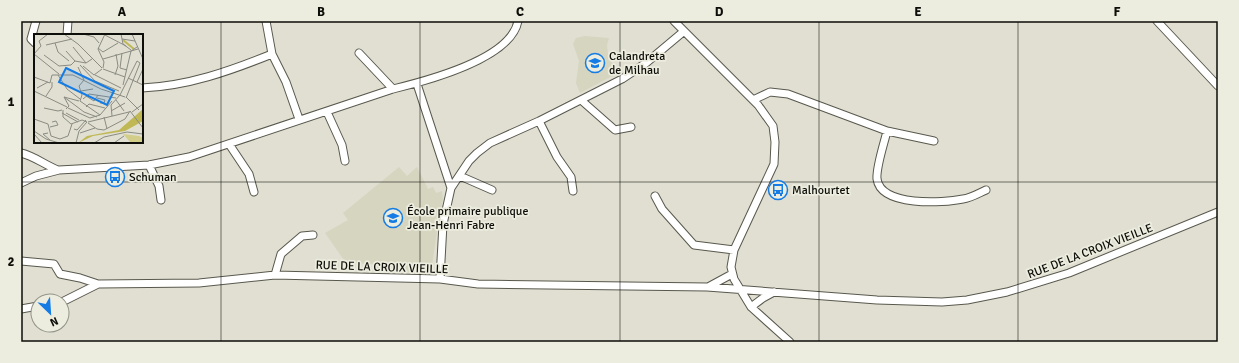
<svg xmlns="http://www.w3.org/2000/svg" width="1239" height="363" font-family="Signika,sans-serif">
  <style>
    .built { fill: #d6d5c0 }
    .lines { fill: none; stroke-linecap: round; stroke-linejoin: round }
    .street-casing { stroke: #59584d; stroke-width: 9 }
    .street { stroke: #fff; stroke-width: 7 }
    .grid { fill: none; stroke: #0d0d09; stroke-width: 1; stroke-opacity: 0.55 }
    .labels { text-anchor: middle; stroke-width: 3.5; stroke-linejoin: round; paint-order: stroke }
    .poi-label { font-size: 12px; fill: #0d0d09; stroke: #ededdf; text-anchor: start }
    .street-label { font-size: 12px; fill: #0d0d09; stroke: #ededdf }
    .inset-river { fill: none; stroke: #c0b855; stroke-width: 2 }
    .inset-road { fill: none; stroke: #8c8b82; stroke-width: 1 }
    .view { fill: #147ce4; fill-opacity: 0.15; stroke: #147ce4; stroke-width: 2 }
    .inset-edge { fill: none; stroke: #0d0d09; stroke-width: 2 }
    .neatline { fill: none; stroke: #0d0d09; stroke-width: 1.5 }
    .grid-label { font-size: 13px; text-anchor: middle; font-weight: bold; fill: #0d0d09 }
  </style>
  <rect width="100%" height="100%" fill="#e0dfd2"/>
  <path class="built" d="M585,36L609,38L607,45L608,55L618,73L580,93L576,83L579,61L573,44L576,38Z
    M399,167L407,176L417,167L428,189L433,187L436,193L442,191L443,200L439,217L432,266L425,272L375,271V264L346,263L325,233L348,220L343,213Z"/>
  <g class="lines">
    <g class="street-casing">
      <path id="street" d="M266,21L272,54L286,82L299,119
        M674,21L758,105L773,126L775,142L774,164L734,250L731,267L734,279L751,307L790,342
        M1157,21L1218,86
        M67,35L68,21
        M35,43L31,39L36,21
        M359,53L393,89
        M417,84L451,188
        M142,88C188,86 230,71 272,54
        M581,100L615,130L631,127
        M753,100L770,92L788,94L887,131L934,141
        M327,112L342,145L345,161
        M539,121L557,157L571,177L573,191
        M887,131C884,144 876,167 877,179C881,207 943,203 963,199C971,198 979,193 986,190
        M229,144L249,174L254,192
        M21,153C34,156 45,165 58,170
        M149,165L159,186L161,200
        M460,176L492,190
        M21,183L36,176L59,170L149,165L189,157L393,89C426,81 511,59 518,21
        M655,196L662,209L694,245L734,250
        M21,261L54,264L60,274L80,278L98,284
        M275,275L281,254L302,236L313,235
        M440,279L443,224L451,188L469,161L477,153L490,143L539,121L622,79L646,63L683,32
        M708,287L732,274
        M62,302L98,284L199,283L275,275L440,279L478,284L707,287L877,300L942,302L967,300L1007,292L1069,273L1218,212
        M751,307L763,298L774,292
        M21,309L38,306"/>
    </g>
    <use href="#street" class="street"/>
  </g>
  <path class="grid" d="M221,21V342M420,21V342M620,21V342M819,21V342M1018,21V342M21,182H1218"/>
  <defs>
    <g id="school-ring" transform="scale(1)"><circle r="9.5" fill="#ededdf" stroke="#147ce4" stroke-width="1.5"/><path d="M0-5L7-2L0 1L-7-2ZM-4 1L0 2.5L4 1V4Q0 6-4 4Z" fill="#147ce4"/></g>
    <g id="bus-ring" transform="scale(1)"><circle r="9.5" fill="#ededdf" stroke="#147ce4" stroke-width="1.5"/><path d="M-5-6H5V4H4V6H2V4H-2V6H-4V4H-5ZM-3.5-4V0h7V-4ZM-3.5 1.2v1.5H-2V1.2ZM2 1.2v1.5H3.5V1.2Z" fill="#147ce4"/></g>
  </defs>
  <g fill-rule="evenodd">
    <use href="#school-ring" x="595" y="63"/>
    <use href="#bus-ring" x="115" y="177"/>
    <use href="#bus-ring" x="778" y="190"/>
    <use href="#school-ring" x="393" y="218"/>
  </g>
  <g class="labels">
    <g class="poi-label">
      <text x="609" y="60">Calandreta<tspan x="609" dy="14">de Milhau</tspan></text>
      <text x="129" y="181">Schuman</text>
      <text x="792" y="194">Malhourtet</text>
      <text x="407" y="215">École primaire publique<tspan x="407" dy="14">Jean-Henri Fabre</tspan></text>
    </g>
    <g class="street-label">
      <text transform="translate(1090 251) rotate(-21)" y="4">RUE DE LA CROIX VIEILLE</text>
      <text transform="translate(382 267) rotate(2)" y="4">RUE DE LA CROIX VIEILLE</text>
    </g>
  </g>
  <g transform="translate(34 34)">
    <rect width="109" height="109" fill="#e0dfd2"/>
    <path d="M89,100L105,102L109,104V109H97Z" fill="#d2cd88"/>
    <path d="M109,75V87L91,97L59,102L44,109L53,102L85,96Z" fill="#c0b855"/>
    <path class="inset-river" d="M89,6L100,15"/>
    <path class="inset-road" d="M30,0L44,10L68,34M49,0L60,3L65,9M69,0L92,12M87,0L89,10L97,16M98,0L109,25M88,5L101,7M21,9L24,18L35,27M12,11L38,5M39,13L52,29L58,25M64,14L69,18L84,9M32,17L41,27M88,19L86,34L93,36M0,20L25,40M0,20L7,12L5,7L14,0M10,21L25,32L37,31L41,27L52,29M69,25L104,15M46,31L61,47L85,57M49,32L60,41L68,35M44,33L50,46L45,52L48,61L46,67M69,34L70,28L64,15L71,0M69,35L91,43M24,41L33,55L46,65M61,41L87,54M81,41L84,32L82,20M0,43L16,49L18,41H39L67,55L91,63M94,44L109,51M103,48L109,35M89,51L97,17L103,13M3,54L14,48M0,57L33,73M47,57L59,55M12,62L18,53V48M52,62L60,67L64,61M30,63L50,78L63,83M92,63L105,76M63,64L71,66L70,69H66M92,64L106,29L103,27M49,65L55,60L82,64M82,66L90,77M46,67L66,81M52,73L55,70L71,74M10,74L24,77L28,76M34,74L56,84L66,81M32,75L35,72L30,63L45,67M29,76V83L37,90L48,86L53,88M77,77L91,69M96,77L109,94M98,78L109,70M28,79L44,88M32,79L45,86M66,81L78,67M78,82L77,71L86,61L103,27M70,83L73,95M0,85L14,90M54,88L95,78M54,89L63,95L70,96L91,85L96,77M14,90L17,102L26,105L34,102L38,90M16,93L24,91L22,87L18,88M40,95L43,96L52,86M0,97L12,105L25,109M14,99L9,100L16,106M46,99L61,94M0,100L8,109M42,109L45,97L53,88M60,109L70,103L93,98L109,100M80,109L90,102"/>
    <path class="view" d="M32,34L80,57L73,71L25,48Z"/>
    <rect width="109" height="109" class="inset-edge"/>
  </g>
  <rect width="1239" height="363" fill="none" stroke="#ededdf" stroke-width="44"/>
  <g transform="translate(50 313) rotate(155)"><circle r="19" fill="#ededdf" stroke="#939389"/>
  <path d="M0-3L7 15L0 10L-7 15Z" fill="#147ce4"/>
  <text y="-6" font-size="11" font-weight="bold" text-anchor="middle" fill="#0d0d09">N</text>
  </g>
  <rect x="22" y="22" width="1195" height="319" class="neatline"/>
  <g class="grid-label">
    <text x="122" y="16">A</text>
    <text x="321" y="16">B</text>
    <text x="520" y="16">C</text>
    <text x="719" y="16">D</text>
    <text x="918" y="16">E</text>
    <text x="1117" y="16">F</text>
    <text x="11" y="106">1</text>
    <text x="11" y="266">2</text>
  </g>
</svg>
